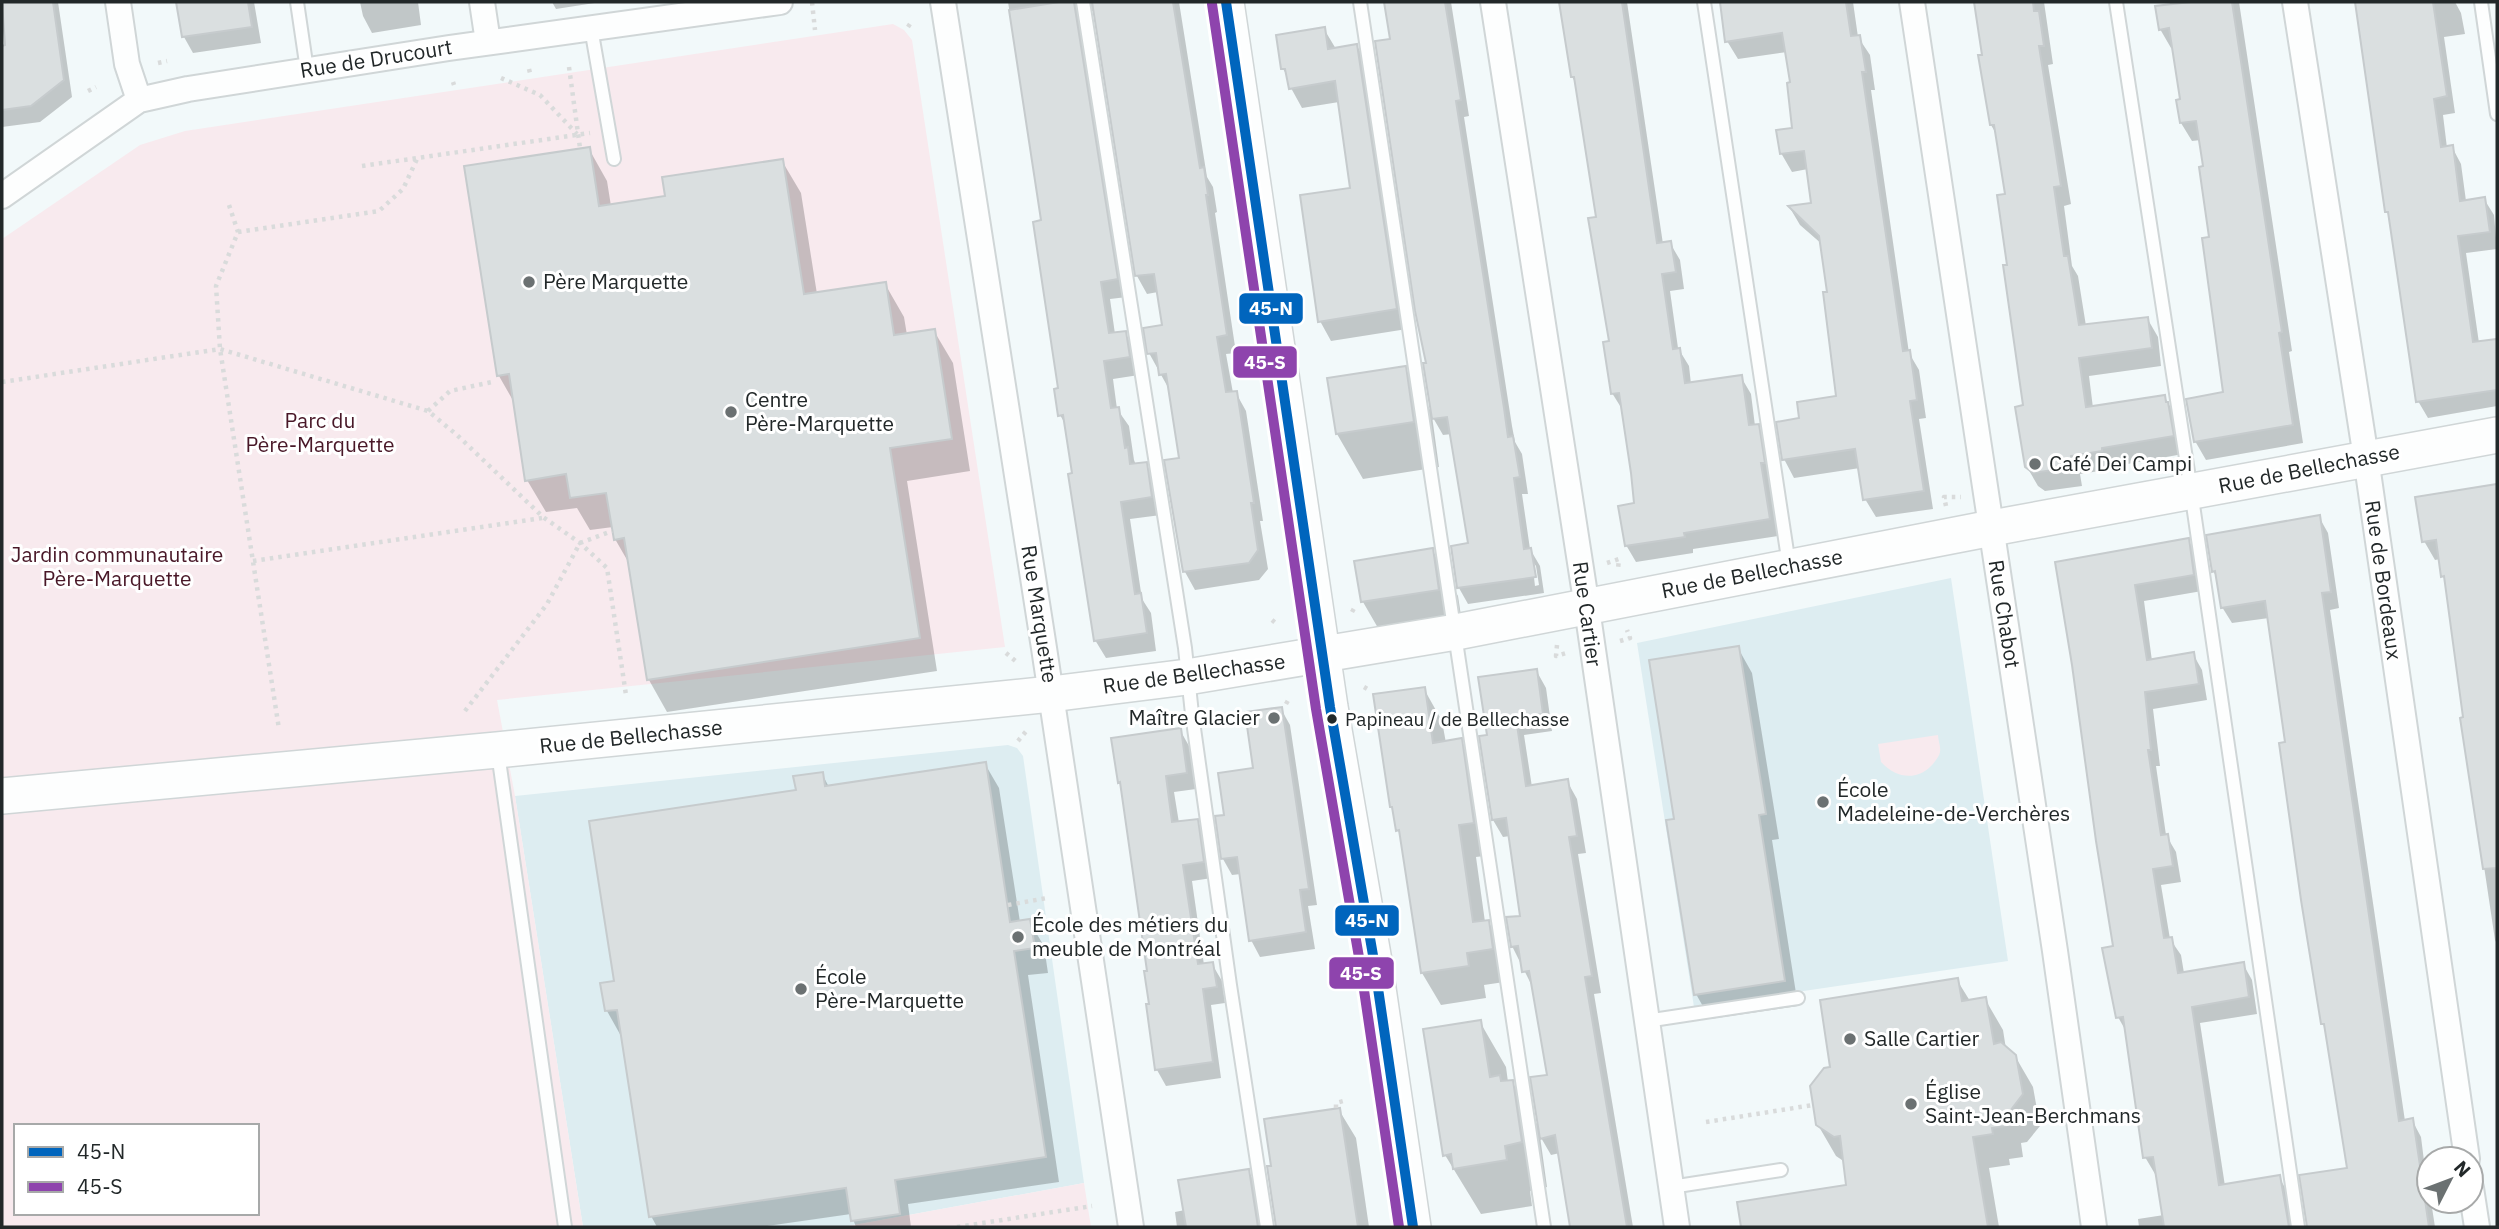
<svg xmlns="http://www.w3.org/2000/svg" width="2499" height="1229" font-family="'IBM Plex Sans',sans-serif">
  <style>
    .built { fill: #ddedf1 }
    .green { fill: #f8eaee; fill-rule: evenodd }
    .shadow { fill: #0003; fill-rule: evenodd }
    .building { fill: #dadfe0; stroke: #c6cbcd; stroke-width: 2 }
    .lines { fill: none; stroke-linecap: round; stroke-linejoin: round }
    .lane-casing { stroke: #d0d6d7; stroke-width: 16 }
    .street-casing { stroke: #d0d6d7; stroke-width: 28 }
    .secondary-casing { stroke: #d0d6d7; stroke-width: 38 }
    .path { stroke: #d9dbdb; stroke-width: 4.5; stroke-dasharray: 3.5 5; stroke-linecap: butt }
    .lane { stroke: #fdfefe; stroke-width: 12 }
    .street { stroke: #fdfefe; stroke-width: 24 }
    .secondary { stroke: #fdfefe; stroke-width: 35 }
    .bus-1-casing { stroke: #fff; stroke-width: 16 }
    .bus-2-casing { stroke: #fff; stroke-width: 16 }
    .bus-1 { stroke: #0065bd; stroke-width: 10 }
    .bus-2 { stroke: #8e44ad; stroke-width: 10 }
    .poi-dot { fill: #6b7172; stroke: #fff; stroke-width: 2.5 }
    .bus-dot { fill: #222829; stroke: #fff; stroke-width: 2.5 }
    .labels { text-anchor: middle; stroke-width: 6; stroke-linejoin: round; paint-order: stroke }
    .bus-label { font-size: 19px; fill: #222829; stroke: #fff; text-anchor: start }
    .street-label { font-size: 21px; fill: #222829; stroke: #fff }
    .poi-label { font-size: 21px; fill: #222829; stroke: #fff; text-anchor: start }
    .park-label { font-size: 21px; fill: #491828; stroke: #fff }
    .line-badge { stroke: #fff; stroke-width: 2.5 }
    .badge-label { font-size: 19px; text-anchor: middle; font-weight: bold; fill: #fff }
  </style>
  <rect width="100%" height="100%" fill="#f2f9fa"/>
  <path class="built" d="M1951,578L2008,961L1694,1007L1637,643Z
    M1008,745L1017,748L1023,756L1084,1183L843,1227H583L515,796Z"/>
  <path class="green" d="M893,24L904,30L912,40L1005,647L497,700L515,796L583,1227H2V239L140,145L185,131ZM16,1126H257V1213H16Z
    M1938,735C1938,740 1941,747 1940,752C1939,757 1934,763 1931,766C1915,782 1895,777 1881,762L1878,744Z
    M1084,1183L1091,1227H843Z"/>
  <path class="shadow" d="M2,2H58L72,97L40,122L2,127V48L7,47Z
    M178,2H254L261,43L193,53L184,37Z
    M360,2H418L421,25L372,33L363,16Z
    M552,2H601L556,9Z
    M1008,2H1179L1207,177L1213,187L1217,212L1215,213L1236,353L1226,354L1233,393H1236L1246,411L1263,521H1260L1268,569L1259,580L1195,590L1185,572L1166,461L1181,459L1170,391L1149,353L1163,326L1158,292L1147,294L1137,276L1095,11H1092L1085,17L1127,297L1110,299L1115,334L1125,333L1135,351L1139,375L1113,379L1117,409L1129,426L1134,460L1136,465L1146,464L1156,482L1161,515L1130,519L1142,599L1151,613L1156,651L1106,658L1095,640L1067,427L1060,415V390L1043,222Z
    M1386,2H1451L1469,116L1464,117L1512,426L1515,442L1522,454L1528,494H1522L1530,549L1540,566L1544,593L1468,604L1459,588L1470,544L1452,434L1443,435L1432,416L1439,467L1363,479L1337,434L1405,368L1433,415L1392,40ZM1532,561L1536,566L1539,585L1535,586Z
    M1562,2H1627L1663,244L1670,243L1680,260L1684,289L1670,291L1678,348L1689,366L1691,384L1741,377L1751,394L1755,426H1758L1767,442L1773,479L1769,480L1778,536L1693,549V553L1636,562L1626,545L1636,505L1622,409L1612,393L1611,343L1598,218L1578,86L1572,77Z
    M1721,2H1853L1858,37L1870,55L1875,90H1871L1909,353L1919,370L1926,418L1919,419L1933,509L1876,517L1865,499L1860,468L1794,478L1784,459L1801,420L1838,397L1829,293L1823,245L1800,225L1790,208L1813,204L1808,169L1792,172L1781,153L1794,130L1792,84L1787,52L1738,59L1727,41Z
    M1976,2H2044L2053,64L2048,65L2071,204L2064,206L2072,266L2078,276L2086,326L2147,318L2158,337L2161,366L2089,376L2093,408L2164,396L2175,415L2183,454L2111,467L2112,469L2080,474L2082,486L2045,491L2038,486L2027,467L2025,407L2009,266L2007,195L1998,137L1991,125Z
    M2170,2H2239L2292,351L2289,352L2303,443L2206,460L2195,441L2225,394L2205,167L2201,140L2192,141L2181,123L2182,100L2174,47L2171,48L2160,29L2170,6Z
    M2356,2H2455L2461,13L2465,34L2444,37L2455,113L2443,115L2447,148L2452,147L2461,164L2466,201L2484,199L2494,215L2497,249L2466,253L2479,343L2497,341V406L2428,418L2418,401L2391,219L2387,212Z
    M1324,29L1336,49L1357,46L1368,65L1407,329L1331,341L1320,321L1352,189L1339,102L1302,108L1291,88L1289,78L1283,69Z
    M589,149L607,181L611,206L667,197L782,161L801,193L817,294L885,284L904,317L907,335L934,331L953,363L970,471L907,481L937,671L667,712L649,680L630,565L615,539L613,527L590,530L577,508L546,512L527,480L515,404L499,376Z
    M2497,486V944L2495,940L2462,719H2465L2446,583L2443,576L2440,559L2435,560L2424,541L2417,498Z
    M2319,517L2328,533L2339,608L2330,610L2405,1121L2412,1120L2421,1137L2429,1201H2431L2435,1227H2308L2349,1169L2327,1030L2322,1023L2269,618L2232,623L2222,607L2218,579L2213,571Z
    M2188,540L2197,556L2202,591L2144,601L2152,661L2193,654L2202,670L2207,700L2153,709L2160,766H2156L2166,835L2176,852L2181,882L2161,885L2170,939L2181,955L2184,973L2243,964L2252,980L2257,1014L2200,1023L2225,1186L2279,1177L2288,1193L2294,1227H2139L2138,1219L2164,1215L2158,1173L2155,1174L2145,1157L2127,1033L2118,1017L2115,947L2057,563Z
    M1432,550L1458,596L1464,635L1389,647L1363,602Z
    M1738,648L1752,673L1779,839L1772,840L1798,1006L1710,1019L1696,994L1676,820Z
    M1536,670L1546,688L1552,731L1524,735L1532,787L1567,781L1577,799L1586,853L1578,854L1601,993L1594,994L1633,1227H1572L1560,1153L1551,1155L1540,1136L1547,1187L1530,1191L1532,1206L1481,1214L1445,1155L1480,1022L1506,1067L1508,1082H1512L1540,1129L1549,1076L1534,990L1512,946L1522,917L1510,836L1503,837L1493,820L1489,736Z
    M1424,689L1442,721L1446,743L1461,740L1479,772L1492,855L1476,857L1485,922L1488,921L1507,953L1511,981L1484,985L1486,998L1441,1005L1422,973L1402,838L1398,830L1395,813L1392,807Z
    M1281,709L1290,725L1317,905L1308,906L1315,949L1260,957L1251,940L1241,874L1232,875L1223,859L1226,817L1255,770Z
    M1180,730L1189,746L1196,789L1174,792L1179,823L1197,820L1206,837L1212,878L1192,881L1204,965L1212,964L1222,981L1225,1003L1211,1005L1221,1078L1166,1086L1157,1070L1149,973L1113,739Z
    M985,764L999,788L1020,922L1029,921L1044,946L1048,973L1028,975L1059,1182L908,1204L911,1227H856L851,1214L760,1227H657L651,1216L621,1036L607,1011L616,983L798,792L822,774L829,787Z
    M1957,980L1970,1001L1985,999L2003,1030L2006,1049L2015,1056L2033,1087L2040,1126L2027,1142L2021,1143L2023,1157L2009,1159L2010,1165L1989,1168L1999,1227H1742L1739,1203L1848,1187L1845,1162L1836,1156L1818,1125L1832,1068Z
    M1339,1110L1356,1138L1369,1227H1277L1273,1167Z
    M1248,1171L1265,1200L1269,1227H1177L1175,1212L1185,1210Z"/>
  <path class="building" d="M2,2H53L64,80L31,106L2,110V46L5,45Z
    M176,2H248L252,27L182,37Z
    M1059,2H1074L1118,279L1101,282L1109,333L1126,331L1130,357L1104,361L1111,408L1119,407L1125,448L1128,447L1130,464L1147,462L1152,497L1121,502L1135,594L1141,593L1147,633L1094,641L1068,474L1072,473L1063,415L1058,416L1054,389L1058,388L1033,222L1041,220L1009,10Z
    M1092,2H1173L1200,168L1204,167L1208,195H1206L1227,335L1217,337L1226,392L1237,391L1254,503H1251L1258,550L1249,563L1183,572L1164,460L1179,458L1166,374L1159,375L1156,353L1147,354L1143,328L1162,325L1154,274L1135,276Z
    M1384,2H1445L1461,100L1456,101L1504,408L1508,437L1513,436L1520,477L1514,478L1524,549L1531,548L1536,577L1457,588L1451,546L1468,543L1447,417L1432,419L1423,363H1426L1415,311L1375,41L1390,39Z
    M1559,2H1622L1657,243L1671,241L1676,272L1662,274L1673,349L1680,348L1685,383L1742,375L1749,425L1759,424L1765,463H1761L1770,519L1684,533L1685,537L1625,546L1618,506L1634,503L1631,473L1619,393L1611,394L1603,342L1609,341L1588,218L1596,217L1574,77H1571Z
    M1720,2H1846L1851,36L1860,35L1866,72H1862L1903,351L1910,350L1917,400L1910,401L1924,491L1863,500L1855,449L1782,460L1776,422L1799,418L1797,402L1836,396L1823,292H1827L1819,236L1788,206L1811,203L1804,151L1780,154L1776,130L1792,128L1787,83L1790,82L1782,33L1725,42Z
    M1974,2H2033L2034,11H2039L2044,46H2039L2061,186L2054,187L2064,256H2068L2079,325L2148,317L2152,348L2079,358L2086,407L2165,395L2166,402H2168L2174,436L2102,448V451L2071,456L2073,467L2033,473L2025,467L2015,407L2023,405L2003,265H2007L1997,195L2005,194L1994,125H1990L1978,55H1982Z
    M2191,2H2232L2282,332L2279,333L2293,425L2194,442L2186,399L2223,392L2202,238L2209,237L2199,167L2203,166L2196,121L2180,123L2176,100L2180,99L2169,28L2159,30L2155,6Z
    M2355,2H2433L2447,96L2434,99L2441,147L2453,145L2460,201L2485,197L2490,232L2458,236L2473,342L2497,339V390L2416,402L2388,212H2385Z
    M1325,27L1328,49L1357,44L1397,309L1318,322L1300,195L1350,188L1335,81L1289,89L1285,69H1281L1276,35Z
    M590,147L599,206L665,196L662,177L783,159L804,294L886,282L894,335L935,329L952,439L890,448L920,638L647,680L624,538L614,540L606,493L570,498L566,474L525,481L509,374L497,376L464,166Z
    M1406,366L1414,422L1336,434L1327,378Z
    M2497,484V868L2483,869L2460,718L2463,717L2444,576L2441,577L2436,540L2422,542L2415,497Z
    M2320,515L2331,592L2322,593L2399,1121L2413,1118L2429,1227H2307L2299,1175L2347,1168L2324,1024H2321L2301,900L2279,743L2285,742L2265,601L2221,608L2215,571L2212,572L2206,535Z
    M2189,538L2194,575L2135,585L2147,660L2194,652L2199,684L2145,692L2151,750H2148L2161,835L2168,834L2173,866L2153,869L2164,938L2172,937L2178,973L2244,962L2249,997L2192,1007L2219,1185L2280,1175L2289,1227H2164L2153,1157L2143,1158L2123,1017L2116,1018L2102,948L2113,946L2096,841L2072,665L2055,562Z
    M1433,548L1439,590L1361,602L1354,561Z
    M1739,646L1766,814L1759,815L1785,981L1694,995L1666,820L1674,819L1649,660Z
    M1537,669L1543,714L1516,718L1526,786L1568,779L1577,836L1569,837L1592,976L1585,977L1627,1227H1570L1555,1135L1540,1139L1530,1077L1547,1075L1529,971L1522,972L1518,946L1511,947L1506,917L1520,916L1506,818L1492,820L1479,736L1487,735L1478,677Z
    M1425,687L1433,743L1462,738L1474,823L1459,825L1473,922L1489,920L1493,949L1467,953L1469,966L1421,973L1399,830L1396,831L1392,807H1390L1373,694Z
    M1282,707L1309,889L1300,890L1306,932L1249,941L1237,857L1221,859L1215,816L1224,815L1218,773L1253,768L1245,712Z
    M1181,728L1187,773L1166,776L1172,822L1198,819L1204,862L1183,865L1198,964L1213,962L1217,987L1203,989L1213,1062L1155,1070L1146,1004H1149L1144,971H1147L1120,782L1118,783L1111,738Z
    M986,762L1010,922L1030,919L1035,948L1014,951L1046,1157L895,1180L900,1214L851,1221L846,1188L649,1217L617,1010L605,1011L600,983L614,981L589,821L796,790L793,776L823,772L825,786Z
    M1958,978L1962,1001L1986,997L1994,1044L2001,1042L2016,1055L2023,1094L2010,1111L2004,1112L2006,1126L1992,1128L1993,1134L1973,1137L1988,1227H1741L1737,1202L1846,1185L1840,1136L1834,1137L1816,1125L1813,1105L1810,1086L1824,1068L1830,1067L1820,1000Z
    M1481,1020L1490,1077L1500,1075L1501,1081L1513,1080L1522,1142L1505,1146L1507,1160L1453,1169L1451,1154L1443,1156L1423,1029Z
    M1340,1108L1358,1227H1276L1267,1166H1271L1264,1119Z
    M1249,1169L1258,1227H1186L1178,1180Z"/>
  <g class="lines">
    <g class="lane-casing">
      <path id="lane" d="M297,2L307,70
        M1083,2L1185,648L1192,714L1230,985L1267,1227
        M1360,2L1544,1227
        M1704,2L1789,565
        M2116,2L2191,491L2298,1227
        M2481,2L2497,114
        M591,28L614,159
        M498,753L565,1227
        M1646,1021L1798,998
        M1671,1187L1781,1170"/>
    </g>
    <g class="street-casing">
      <path id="street" d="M118,2L127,64L139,100
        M482,2L488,42
        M943,2L1044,648L1131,1227
        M1493,2L1584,588L1677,1227
        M1912,2L2055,951L2094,1227
        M2295,2L2366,458L2467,1159
        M2,196L139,100L188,89L449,48L780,2
        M2471,1188L2477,1227"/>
    </g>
    <g class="secondary-casing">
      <path id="secondary" d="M1226,2L1330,707L1374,961L1413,1227
        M2,796L497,750L1051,694L1187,677L1456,632L1992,528L2497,435"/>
    </g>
    <path class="path" d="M812,2L815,30
      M908,27L910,24
      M158,63L167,61
      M569,67L580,148
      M529,69L530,73
      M501,78L540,95L577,134
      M453,82L454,85
      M88,91L96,87
      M362,166L590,133
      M229,205L238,232L216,286L220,349L279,729
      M238,232L379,211L403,189L417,159
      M2,382L220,349L428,411L457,435L543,517L580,543L607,568L626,695
      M428,411L450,391L492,382
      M1946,506L1944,497H1961
      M253,561L542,518
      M1607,563L1619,559L1618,569
      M1352,612L1356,605
      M1272,620L1278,625
      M1620,641L1630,638L1627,630
      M1557,645L1556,656L1566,653
      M1006,653L1018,663
      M1364,687L1369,690
      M1286,704L1290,697
      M465,711L547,604L580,543L612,531
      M1018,741L1028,729
      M1008,905L1047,898
      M1032,933L1052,931
      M1336,1108V1103L1347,1100
      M1706,1122L1813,1105
      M957,1227L1092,1206"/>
    <use href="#lane" class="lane"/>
    <use href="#street" class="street"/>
    <use href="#secondary" class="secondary"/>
    <g class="bus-1-casing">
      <path id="bus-1" d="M1226,2L1330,707L1374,961L1413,1227"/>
    </g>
    <g class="bus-2-casing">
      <path id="bus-2" d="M1212,4L1316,709L1360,963L1399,1227"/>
    </g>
    <use href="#bus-1" class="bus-1"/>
    <use href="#bus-2" class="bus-2"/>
  </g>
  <g class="poi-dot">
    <circle cx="529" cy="282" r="7"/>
    <circle cx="731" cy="412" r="7"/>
    <circle cx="2035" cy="464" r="7"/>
    <circle cx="1274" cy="718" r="7"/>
    <circle cx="1823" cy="802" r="7"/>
    <circle cx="1018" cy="937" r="7"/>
    <circle cx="801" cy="989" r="7"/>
    <circle cx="1850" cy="1039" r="7"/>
    <circle cx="1911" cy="1104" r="7"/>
  </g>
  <circle class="bus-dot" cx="1332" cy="719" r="6"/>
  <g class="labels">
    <g class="bus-label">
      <text x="1345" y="726">Papineau / de Bellechasse</text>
    </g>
    <g class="street-label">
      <text transform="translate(376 59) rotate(-9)" y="7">Rue de Drucourt</text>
      <text transform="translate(2309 469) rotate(-11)" y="7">Rue de Bellechasse</text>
      <text transform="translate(1752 574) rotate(-11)" y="7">Rue de Bellechasse</text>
      <text transform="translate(2383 580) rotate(82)" y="7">Rue de Bordeaux</text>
      <text transform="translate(1039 614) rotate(81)" y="7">Rue Marquette</text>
      <text transform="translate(1587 614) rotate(82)" y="7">Rue Cartier</text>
      <text transform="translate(2004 614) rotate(81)" y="7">Rue Chabot</text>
      <text transform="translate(1194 674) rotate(-8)" y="7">Rue de Bellechasse</text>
      <text transform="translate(631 737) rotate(-6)" y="7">Rue de Bellechasse</text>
    </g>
    <g class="poi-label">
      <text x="543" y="289">Père Marquette</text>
      <text x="745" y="407">Centre<tspan x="745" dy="24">Père-Marquette</tspan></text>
      <text x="2049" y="471">Café Dei Campi</text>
      <text x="1260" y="725" text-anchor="end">Maître Glacier</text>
      <text x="1837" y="797">École<tspan x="1837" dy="24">Madeleine-de-Verchères</tspan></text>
      <text x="1032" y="932">École des métiers du<tspan x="1032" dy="24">meuble de Montréal</tspan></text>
      <text x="815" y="984">École<tspan x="815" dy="24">Père-Marquette</tspan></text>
      <text x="1864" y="1046">Salle Cartier</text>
      <text x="1925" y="1099">Église<tspan x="1925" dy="24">Saint-Jean-Berchmans</tspan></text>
    </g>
    <g class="park-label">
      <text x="320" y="428">Parc du<tspan x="320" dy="24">Père-Marquette</tspan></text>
      <text x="117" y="562">Jardin communautaire<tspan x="117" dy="24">Père-Marquette</tspan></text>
    </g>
  </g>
  <g class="line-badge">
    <rect x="1238" y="292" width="66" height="33" rx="7" fill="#0065bd"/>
    <rect x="1232" y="345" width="66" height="34" rx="7" fill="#8e44ad"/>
    <rect x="1334" y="904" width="66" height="33" rx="7" fill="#0065bd"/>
    <rect x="1328" y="956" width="67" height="34" rx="7" fill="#8e44ad"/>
  </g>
  <g class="badge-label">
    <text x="1271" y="315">45-N</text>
    <text x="1265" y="369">45-S</text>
    <text x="1367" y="927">45-N</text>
    <text x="1361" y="980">45-S</text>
  </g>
  <rect width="2499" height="1229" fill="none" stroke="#222829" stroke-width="7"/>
  <rect x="14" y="1124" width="245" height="91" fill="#ffffff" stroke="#a7a9a9" stroke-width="2"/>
  <rect x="28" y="1147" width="35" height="10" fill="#0065bd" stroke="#a7a9a9" stroke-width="2"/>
  <text x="77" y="1159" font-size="21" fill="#222829">45-N</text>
  <rect x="28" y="1182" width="35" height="10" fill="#8e44ad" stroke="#a7a9a9" stroke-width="2"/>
  <text x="77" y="1194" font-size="21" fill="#222829">45-S</text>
  <g transform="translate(2450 1180) rotate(48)"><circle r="33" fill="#ffffff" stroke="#a7a9a9" stroke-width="2"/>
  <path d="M0-5L12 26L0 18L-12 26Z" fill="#6b7172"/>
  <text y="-10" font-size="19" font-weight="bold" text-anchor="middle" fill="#222829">N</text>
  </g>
</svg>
